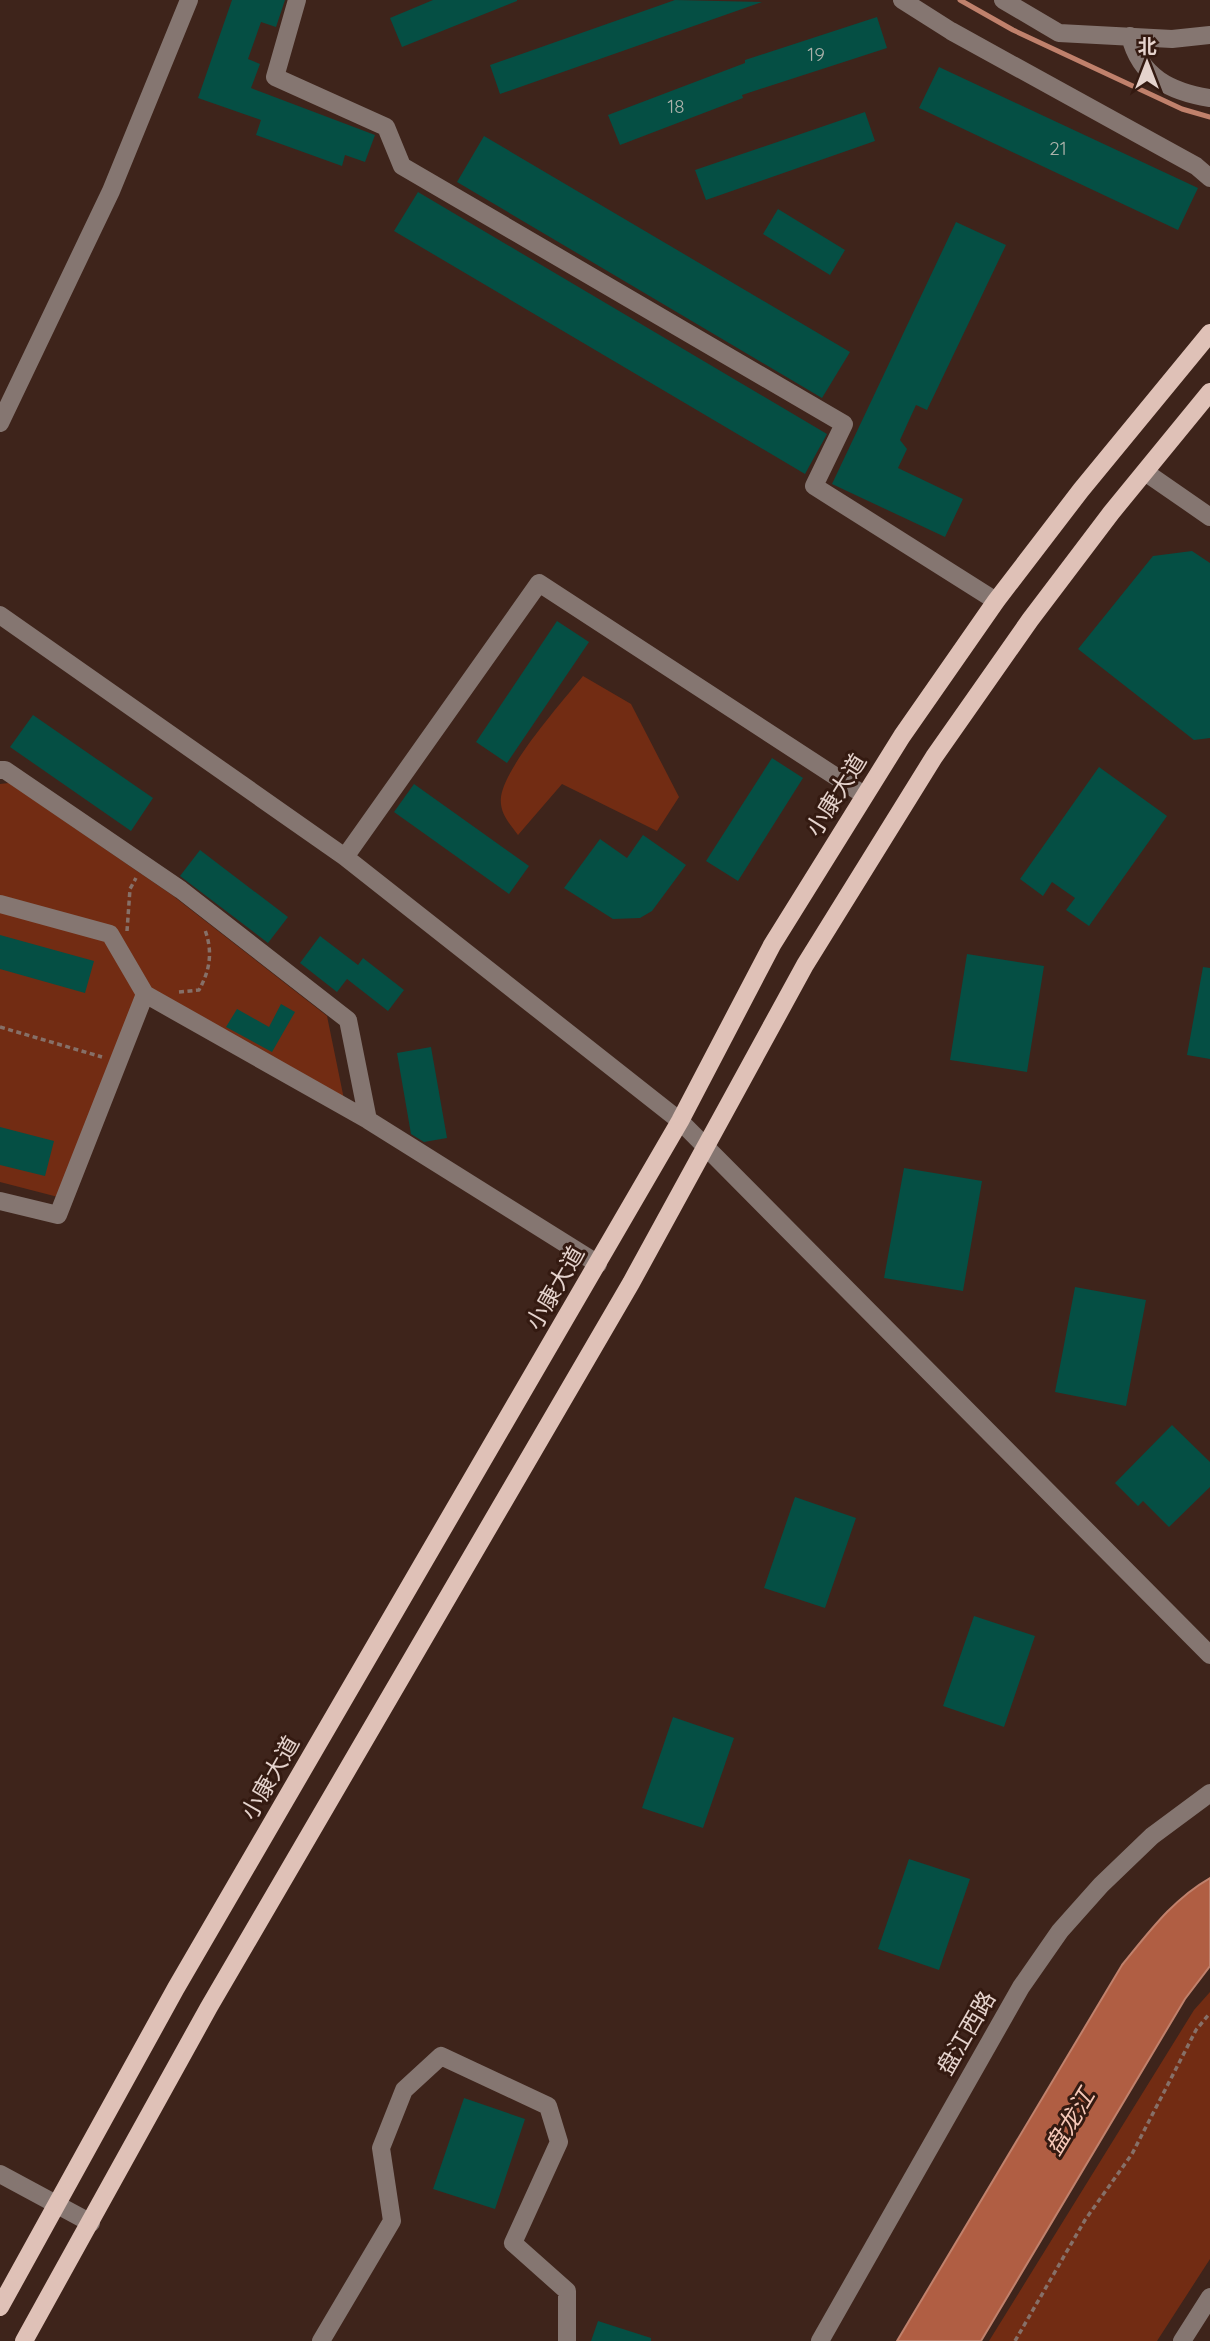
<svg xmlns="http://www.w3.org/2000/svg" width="1210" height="2341" font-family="Quicksand,'Noto Sans SC',sans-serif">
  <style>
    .green { fill: #722c13 }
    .water { fill: #b05e43; stroke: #c0816c; stroke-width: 2 }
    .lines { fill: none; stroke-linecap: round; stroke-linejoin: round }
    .stream { stroke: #c0816c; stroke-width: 5 }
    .building { fill: #054f44 }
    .path { stroke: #867068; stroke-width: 3.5; stroke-dasharray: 5 3.5; stroke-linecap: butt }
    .minor { stroke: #857671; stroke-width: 18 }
    .major { stroke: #dfc1b7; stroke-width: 18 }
    .labels { text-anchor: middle; stroke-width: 6; stroke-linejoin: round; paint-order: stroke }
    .number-label { font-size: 19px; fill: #adb2ab }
    .street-label { font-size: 23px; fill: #e5d3cd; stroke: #341a11 }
    .water-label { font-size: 24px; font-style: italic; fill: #f6c8b8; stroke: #341a11 }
  </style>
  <rect width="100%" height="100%" fill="#3e241b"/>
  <path class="green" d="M583,676L631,704L679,797L657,831L562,784L518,835C510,824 499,813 501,797C505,766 562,702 583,676Z
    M9,783L172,895L327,1016L346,1109L144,984L58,1197L0,1182V784Z
    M1210,1992V2259L1157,2341H989L1194,2010Z"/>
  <path class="water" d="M1210,1878V1966L1185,1999L981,2341H897L1122,1965C1149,1932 1173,1899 1210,1878Z"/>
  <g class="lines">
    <path class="stream" d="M960,0L1013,30L1182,109L1210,117"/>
  </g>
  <path class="building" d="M232,0H285L276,27L261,22L248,59L260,64L251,88L375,135L365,162L345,155L342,166L256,135L261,120L198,98Z
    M433,0H517V1L402,47L390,18Z
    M675,0L762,2L500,94L490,65Z
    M877,17L887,48L742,95L743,98L620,145L608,115L745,63V60Z
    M939,67L1198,188L1178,230L919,108Z
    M865,112L875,141L706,200L695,170Z
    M484,136L850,352L822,398L457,182Z
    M418,192L827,434L805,474L394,231Z
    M778,209L845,250L830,275L763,234Z
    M956,222L1006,245L927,410L916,405L900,440L907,449L898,468L963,499L945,537L832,484Z
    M1192,551L1210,563V738L1194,740L1078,649L1153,556Z
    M557,621L589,642L507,763L476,742Z
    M33,715L153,798L131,831L10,747Z
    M772,758L803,778L738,881L706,861Z
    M1099,767L1167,816L1089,926L1066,910L1075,898L1052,882L1043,896L1020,879Z
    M414,784L529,866L509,894L394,812Z
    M643,835L686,865L652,911L640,918L613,919L564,888L600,839L627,858Z
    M200,850L288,917L268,943L180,876Z
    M0,935L94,961L85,993L0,969Z
    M320,936L358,965L363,958L404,990L388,1011L347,979L337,992L300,963Z
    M967,954L1044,966L1027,1072L950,1060Z
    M1203,967L1210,968V1059L1187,1055Z
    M281,1004L295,1012L272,1052L226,1027L237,1009L269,1027Z
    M431,1047L447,1138L424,1142L411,1134L397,1053Z
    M0,1127L54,1141L45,1176L0,1165Z
    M904,1168L982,1181L963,1291L884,1278Z
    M1075,1287L1146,1300L1126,1406L1055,1392Z
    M1172,1425L1210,1462V1487L1169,1527L1143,1501L1138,1506L1115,1483Z
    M795,1497L856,1518L825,1608L764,1588Z
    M974,1616L1035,1636L1004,1727L943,1706Z
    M673,1717L734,1738L703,1828L642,1808Z
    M909,1859L970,1879L939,1970L878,1949Z
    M464,2098L525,2119L495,2209L433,2189Z
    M598,2321L651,2338V2341H591Z"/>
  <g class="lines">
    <path class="path" d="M127,931L130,889L136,878
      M179,992L199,990C210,970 213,952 205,930
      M0,1027L102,1057
      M1015,2341L1085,2220L1132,2154L1196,2030L1210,2013"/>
    <path class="minor" d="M297,0L275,77L386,127L402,166L844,424L814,486L996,601
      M902,0L951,31L1196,166L1210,178
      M1003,0L1059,33L1172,39L1210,35
      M1130,36C1140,77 1171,92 1210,98
      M0,423L111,191L189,0
      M1145,472L1210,517
      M0,615L345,857L680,1121L1210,1655
      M0,770H5L181,890L348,1020L368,1120
      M345,857L539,583L864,795
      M0,904L110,934L145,994L368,1120L598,1264
      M0,1201L58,1215L145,994
      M0,2174L91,2223
      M321,2341L392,2221L381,2148L404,2090L441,2056L548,2106L559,2142L513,2243L567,2291V2341
      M820,2341L1021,1987L1060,1931L1101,1885L1152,1836L1210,1793
      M1182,2341L1210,2297"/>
    <path class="major" d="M0,2307L176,1988L680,1121L772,945L902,736L996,601L1081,490L1210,333
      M24,2341L209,2007L631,1283L805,965L934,757L1030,620L1111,513L1210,392"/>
  </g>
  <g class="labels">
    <g class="number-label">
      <text x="816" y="61">19</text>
      <text x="676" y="113">18</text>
      <text x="1058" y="155">21</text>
    </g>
    <g class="street-label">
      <text transform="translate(836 795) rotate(-58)" y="8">小康大道</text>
      <text transform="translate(555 1288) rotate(-60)" y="8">小康大道</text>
      <text transform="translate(270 1778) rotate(-60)" y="8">小康大道</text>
      <text transform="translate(966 2033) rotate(-60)" y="8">盘江西路</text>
    </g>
    <g class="water-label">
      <text transform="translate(1070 2122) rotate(-59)" y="8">盘龙江</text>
    </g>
  </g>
  <g transform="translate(1147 63)" stroke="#341a11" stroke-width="5" paint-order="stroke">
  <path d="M0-5L12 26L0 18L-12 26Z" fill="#e5d3cd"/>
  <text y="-10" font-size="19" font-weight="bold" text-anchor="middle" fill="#e5d3cd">北</text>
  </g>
</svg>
